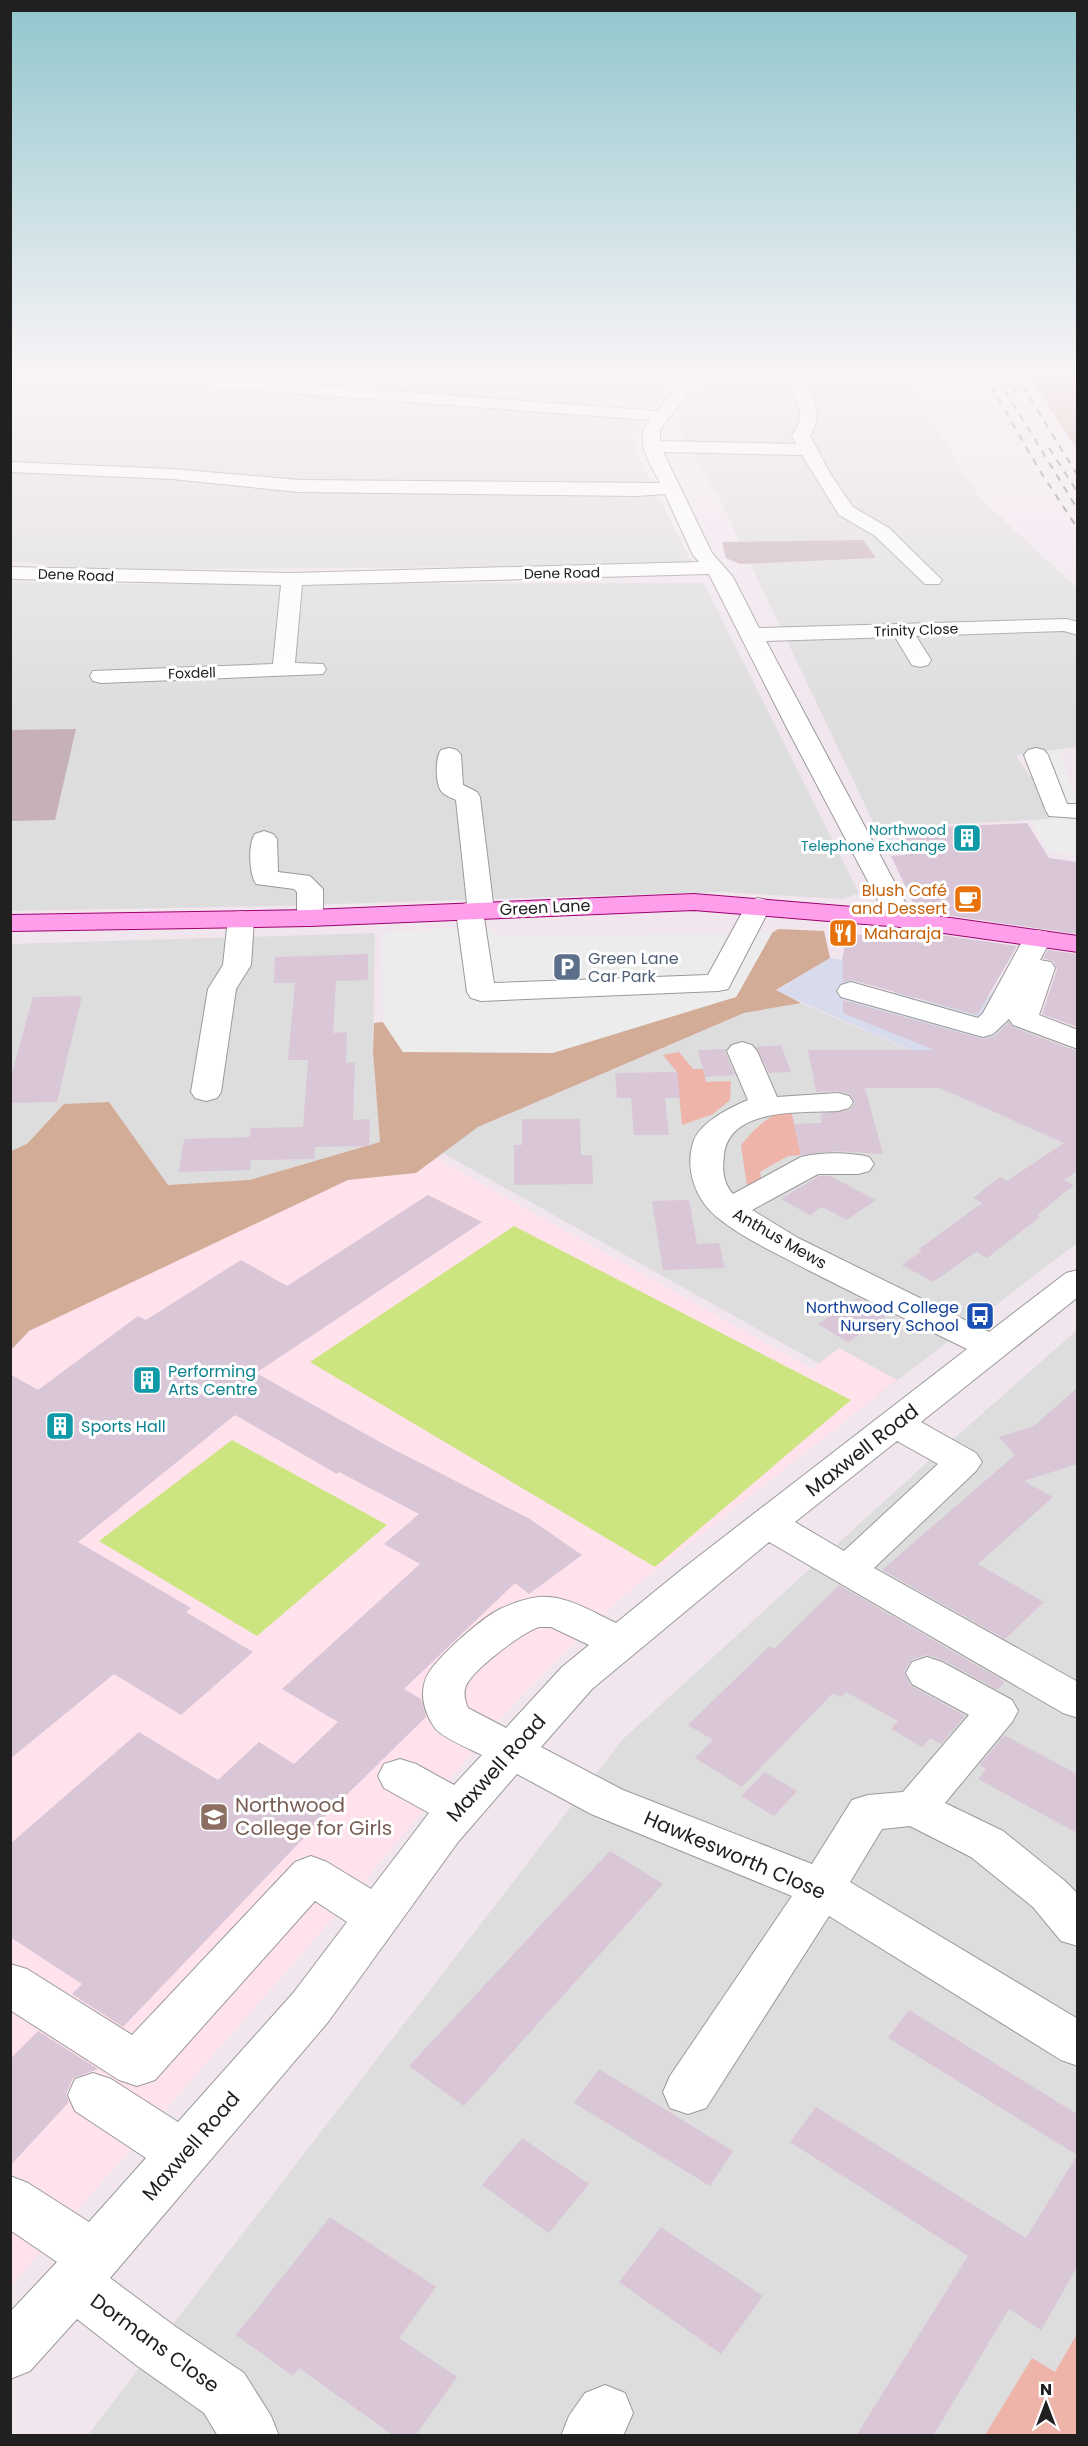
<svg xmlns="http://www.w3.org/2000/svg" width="1088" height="2446" font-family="Poppins,sans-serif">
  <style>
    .residential { fill: #deddde }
    .industrial { fill: #d8dbeb }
    .education { fill: #ffe2ec }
    .construction { fill: #c7b1b9 }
    .grass { fill: #eeb3a9 }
    .forest { fill: #d3ac98 }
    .pitch { fill: #cce580 }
    .parking { fill: #ececec }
    .building { fill: #d9c6d7 }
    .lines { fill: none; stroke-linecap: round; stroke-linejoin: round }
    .minor-casing { stroke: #9a9a9a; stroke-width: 2 }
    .major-casing { stroke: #9d006d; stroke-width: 2 }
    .minor { fill: #fff; fill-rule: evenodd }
    .major { fill: #ff9eeb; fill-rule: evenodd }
    .rail { stroke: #6e6e6e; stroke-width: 2; stroke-dasharray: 7 7; stroke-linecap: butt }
    .labels { text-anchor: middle; stroke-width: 6; stroke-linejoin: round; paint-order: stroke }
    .far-street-label { font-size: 14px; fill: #202020; stroke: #fff }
    .far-culture-label { font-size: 14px; fill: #0d838f; stroke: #fff; text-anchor: end }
    .food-label { font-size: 16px; fill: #c56008; stroke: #fff; text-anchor: end }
    .street-label { font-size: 16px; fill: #202020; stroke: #fff }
    .service-label { font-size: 16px; fill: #4e5e75; stroke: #fff; text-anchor: start }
    .transit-label { font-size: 16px; fill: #164399; stroke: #fff; text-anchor: end }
    .culture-label { font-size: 16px; fill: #0d838f; stroke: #fff; text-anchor: start }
    .near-street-label { font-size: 20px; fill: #202020; stroke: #fff }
    .near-education-label { font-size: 20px; fill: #785e54; stroke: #fff; text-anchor: start }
  </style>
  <rect width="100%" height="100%" fill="#f1e6ee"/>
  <path class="residential" d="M11,374H676L632,437L642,465L693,565L88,570L11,561Z
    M710,374H903L978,496L1077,588V747L1016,755L1029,776L1033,777L1038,785L1045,812L1050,819L876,828L718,496L697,463L680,423Z
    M11,581L88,584L704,583L859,893L843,899L719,892L273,906L11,911Z
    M375,933L373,1052L380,1142L11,1304L10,944Z
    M801,1003L970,1076L1028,1031L1077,1050V1243L877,1396L432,1147L744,1013Z
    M1077,1330V2435L87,2436L623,1739L924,1465Z"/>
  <path class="industrial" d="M830,958L842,960L843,971L859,972L856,986L893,994L901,985L919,989L914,999L970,1011L1006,981L1040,985L1028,1031L970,1076L776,991Z"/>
  <path class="education" d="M423,1151L812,1369L839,1348L897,1380L623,1596L544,1672L502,1717L335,1916L11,2286V1351L84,1275Z"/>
  <path class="construction" d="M863,540L876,558L740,564L726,558L722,542Z
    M76,729L55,820L11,821V730Z"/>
  <path class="grass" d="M679,1052L693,1069H703L706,1082L731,1081L730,1100L713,1114L682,1125L677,1072L663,1055Z
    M791,1110L801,1155L788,1156L760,1172L762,1182L748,1193L741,1145C756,1128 768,1114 791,1110Z
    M1077,2334V2435H985L1032,2358L1055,2372Z"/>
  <path class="forest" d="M1028,374H1077V450Z
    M778,929L824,931L830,958L776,990L801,1003L744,1013L478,1127L416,1173L348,1180L29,1331L11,1350V1151L27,1144L64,1104L109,1102L168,1185L250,1180L380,1142L373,1052L374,1023L383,1022L403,1052L736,997L772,933Z"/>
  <path class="pitch" d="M514,1226L851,1400L655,1567L310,1362Z
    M232,1440L387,1525L257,1636L99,1541Z"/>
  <path class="parking" d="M1060,749L1071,786L1077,798V855L1048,851L1031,821L1053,819L1041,786L1024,755Z
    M485,926L498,937L772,933L736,997L553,1053L403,1052L383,1022L381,933Z"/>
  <path class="building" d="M1027,823L1049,858L1077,862V934L917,911L891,856L906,855L893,829Z
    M847,933L932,944L927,933L1017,946L977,1015L852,980L843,982L842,960Z
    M1048,950L1077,954V1027L1042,1014L1057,969L1053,961L1043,958Z
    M368,954V980L336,981L333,1033L347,1032L346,1063L355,1062L353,1120L370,1119L369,1146L315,1147L314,1159L251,1160L250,1170L179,1172L184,1139L250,1137L251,1128L303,1127L308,1060H288L295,983H274L275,957Z
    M82,996L57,1102L10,1103V1080L33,997Z
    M843,1000L982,1039L995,1036L1009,1022L1012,1027L1077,1051V1171L1064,1180L1074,1185L1037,1215L1040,1217L987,1258L976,1252L933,1282L902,1265L922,1251L919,1249L982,1203L973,1198L1000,1177L1007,1181L1064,1143L940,1088H865L883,1154L835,1151L801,1155L794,1124L822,1123L820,1114L850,1110L855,1103L850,1094L838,1091L816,1092L808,1050H934L843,1013Z
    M781,1045L791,1072L769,1073L756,1047Z
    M726,1049L725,1052L735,1075L705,1077L698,1050Z
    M677,1072L680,1098H665L669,1135H634L631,1098H617L615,1073Z
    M522,1119H580L581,1155H592L593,1184L514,1185V1145H522Z
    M819,1176H830L876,1200L847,1220L822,1207L810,1215L781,1199Z
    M428,1195L482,1222L256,1373L389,1447L530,1519L582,1555L529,1594L515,1583L404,1689L421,1699L426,1717L321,1820L123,2027L72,1994L82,1984L10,1937V1844L139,1732L218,1780L259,1742L294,1764L338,1722L282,1689L420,1564L384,1544L419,1514L339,1472L337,1474L235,1415L78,1542L191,1608L186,1612L253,1652L181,1715L114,1674L10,1759V1374L38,1390L138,1316L146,1320L241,1260L287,1286Z
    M689,1200L697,1244L719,1243L725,1268L663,1270L652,1201Z
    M857,1298L887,1315L848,1342L818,1324Z
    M1077,1388V1464L1024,1481L1053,1497L978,1564L1044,1602L1005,1639L882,1570L1015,1455L999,1437L1034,1426Z
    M839,1585L1005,1682L998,1690L943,1660L926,1655L911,1660L904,1672L910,1685L965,1716L941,1744L930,1738L922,1747L891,1729L898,1721L846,1692L841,1697L833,1693L742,1787L695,1758L713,1740L688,1725L769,1646L774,1649Z
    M1004,1735L1077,1774V1833L978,1779L986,1769L979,1765Z
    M765,1772L797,1791L774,1816L741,1796Z
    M610,1851L663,1884L464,2106L409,2066Z
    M909,2010L1077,2114V2267L1041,2330L1009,2309L933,2436H856L968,2256L790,2142L816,2107L1026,2238L1077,2155L888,2038Z
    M38,2031L98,2069L73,2078L66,2094L69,2102L10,2166V2059Z
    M599,2069L733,2151L710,2186L574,2103Z
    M522,2138L589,2184L549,2233L482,2185Z
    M330,2217L436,2287L399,2338L457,2377L415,2436H394L299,2368L293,2376L236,2335Z
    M661,2227L763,2296L721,2354L619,2282Z"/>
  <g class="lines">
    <g class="minor-casing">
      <path id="minor" d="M92,374H168L657,411L686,374H703L660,430V441L796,444L792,436C804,418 801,408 792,390L800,385L806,386C818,405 821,417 810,436L831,475L853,507L889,528L942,580L939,584H925L875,536L839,515L802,455L663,452L712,553L733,577L759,628L1066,619L1078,622V635L1064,631L916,636L931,660L928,665L920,667L912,665L895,637L766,641L914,919L911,925L901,927L891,925L789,732L709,574L302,585L295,663L323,664L326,669L323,674L101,683L93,681L90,676L93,671L273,664L281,585L10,579V567L292,573L699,562L693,555L665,494L637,496L299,492L172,479L10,472V462L172,469L299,480L660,483C650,463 633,441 650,420L100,379Z
        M757,374H847L839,379H765Z
        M449,748L457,750L461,755L463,785L477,792L480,797L494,911L490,917L484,918L494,983L708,975L749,900L758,898L767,900L771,906L728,989L718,991L481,1001L471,998L467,992L456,911L460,905L467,903L456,800C452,798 446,796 443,793C435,787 435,758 441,750Z
        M1036,748L1044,750L1048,755L1067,804H1078V818L1049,816L1046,811L1024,755L1028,750Z
        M264,831L273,834L277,839L278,872L310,876L323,889V918L320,924L310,926L300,924L297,918V892L294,889L256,884C249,873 248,844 255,834Z
        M241,911L251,913L254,919L251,965L236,989L221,1092L217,1098L206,1101L195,1098L191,1092L208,989L223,965L228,919L231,913Z
        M1038,930L1048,932L1052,938L1040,960L1051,962L1055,968L1039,1015L1078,1030V1049L1013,1025L1009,1019L993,1034L983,1037L841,997L837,991L841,985L851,982L978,1018L983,1013L1024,938L1028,932Z
        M742,1042L752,1045L757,1051L777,1097L838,1093L849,1096L853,1102L849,1108L838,1111C802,1113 729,1107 724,1155C722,1170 723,1183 733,1194L801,1157C822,1152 848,1152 869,1157L874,1164L869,1171L858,1174H818L752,1210L798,1238L989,1332L1066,1273L1078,1270V1297L921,1422L976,1453L982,1462L976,1471L874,1568L1078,1682V1718L1063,1713L769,1542L592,1689L541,1747L623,1790L812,1864L852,1800L868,1795L903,1792L969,1715L912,1684L906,1673L912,1662L927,1657L942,1662L1012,1700L1018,1711L1012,1722L945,1803L1003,1831L1065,1881L1078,1894V1946L1061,1941L1033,1907L971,1857L910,1826L882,1829L850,1882L1078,2019V2066L1061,2060L829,1916L706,2108L688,2114L670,2108L663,2092L670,2076L792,1896L591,1814L517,1774L458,1842L328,2022L110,2278L176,2327L244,2373L271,2416L279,2436H218L204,2413L136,2365L77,2319L30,2371L10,2379V2312L57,2262L10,2230V2176L28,2183L89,2222L146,2158L75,2111L68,2095L75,2079L93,2073L111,2079L178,2122L294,1992L347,1922L315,1901L155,2080L137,2086L119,2080L10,2010V1964L27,1969L132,2035L295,1862L311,1856L327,1862L371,1889L429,1813L384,1788L378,1776L384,1764L400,1759L416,1764L454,1785L482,1755C470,1749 441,1737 435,1728C425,1714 420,1697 425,1681C430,1662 482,1618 500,1609C511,1604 527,1598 539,1597C567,1595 592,1612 616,1623L681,1570L967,1349C914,1323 861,1297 808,1270C778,1254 744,1239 718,1218C695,1200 684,1168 694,1140C701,1122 731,1107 748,1100L727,1051L732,1045ZM897,1441L938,1464L844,1551L795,1522ZM539,1627H551L589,1645L562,1667L506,1728L468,1708C465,1701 463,1694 466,1686C472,1670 523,1632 539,1627Z
        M605,2385L625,2393L633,2413L623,2436H561L569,2416L585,2393Z"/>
    </g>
    <g class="major-casing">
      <path id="major" d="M694,894L901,911L1078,936V952L901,927L694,910L310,926L10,931V915L310,910Z"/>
    </g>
    <use href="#minor" class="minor"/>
    <use href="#major" class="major"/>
    <path class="rail" d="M984,374L1040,471L1078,529
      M1005,374L1016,393
      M1015,374L1078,476
      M998,379L1078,510
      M1049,448L1078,493"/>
  </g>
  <linearGradient id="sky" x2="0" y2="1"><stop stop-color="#90c6cd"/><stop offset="0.52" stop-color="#f9f4f7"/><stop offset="1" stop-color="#f9f4f7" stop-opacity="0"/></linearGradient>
  <rect width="1088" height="717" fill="url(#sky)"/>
  <defs>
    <g id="building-square" transform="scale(1.5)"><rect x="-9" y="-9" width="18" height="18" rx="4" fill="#0f9aa8" stroke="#fff"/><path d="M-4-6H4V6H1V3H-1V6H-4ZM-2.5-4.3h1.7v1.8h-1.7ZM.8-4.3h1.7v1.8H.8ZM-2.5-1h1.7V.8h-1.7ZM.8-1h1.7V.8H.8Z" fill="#fff"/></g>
    <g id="cafe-square" transform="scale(1.5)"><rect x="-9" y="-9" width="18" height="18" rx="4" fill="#e8710a" stroke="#fff"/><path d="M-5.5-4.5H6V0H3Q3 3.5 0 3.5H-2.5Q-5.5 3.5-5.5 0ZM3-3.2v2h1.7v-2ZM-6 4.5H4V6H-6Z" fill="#fff"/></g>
    <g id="restaurant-square" transform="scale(1.5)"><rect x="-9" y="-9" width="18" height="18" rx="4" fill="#e8710a" stroke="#fff"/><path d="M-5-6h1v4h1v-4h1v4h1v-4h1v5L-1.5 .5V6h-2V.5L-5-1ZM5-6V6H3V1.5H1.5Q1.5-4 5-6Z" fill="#fff"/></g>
    <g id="parking-square" transform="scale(1.5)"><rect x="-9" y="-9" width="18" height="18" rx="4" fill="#5c6f8a" stroke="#fff"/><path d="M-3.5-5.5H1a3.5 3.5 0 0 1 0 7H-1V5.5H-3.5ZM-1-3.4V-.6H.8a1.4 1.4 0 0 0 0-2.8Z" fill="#fff"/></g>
    <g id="bus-square" transform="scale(1.5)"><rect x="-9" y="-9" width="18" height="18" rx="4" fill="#1a4fb4" stroke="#fff"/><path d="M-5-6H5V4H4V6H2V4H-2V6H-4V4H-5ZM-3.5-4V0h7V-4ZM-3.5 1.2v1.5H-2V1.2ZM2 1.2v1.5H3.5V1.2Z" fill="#fff"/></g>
    <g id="school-square" transform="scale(1.5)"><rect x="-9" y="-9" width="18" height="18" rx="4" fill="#8d6e63" stroke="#fff"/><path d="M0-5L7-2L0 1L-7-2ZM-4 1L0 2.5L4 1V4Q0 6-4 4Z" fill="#fff"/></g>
  </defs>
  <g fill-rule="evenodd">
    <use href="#building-square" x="967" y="838"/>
    <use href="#cafe-square" x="968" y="899"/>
    <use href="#restaurant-square" x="843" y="933"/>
    <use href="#parking-square" x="567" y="967"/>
    <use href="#bus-square" x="980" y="1316"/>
    <use href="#building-square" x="147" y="1380"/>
    <use href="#building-square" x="60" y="1426"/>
    <use href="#school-square" x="214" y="1817"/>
  </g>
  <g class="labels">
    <g class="far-street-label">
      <text transform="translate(562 573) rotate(-1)" y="5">Dene Road</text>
      <text transform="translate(76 575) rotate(2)" y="5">Dene Road</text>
      <text transform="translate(916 630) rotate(-2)" y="5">Trinity Close</text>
      <text transform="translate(192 673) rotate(-2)" y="5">Foxdell</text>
    </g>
    <g class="far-culture-label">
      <text x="946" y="835">Northwood<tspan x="946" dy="16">Telephone Exchange</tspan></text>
    </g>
    <g class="food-label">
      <text x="947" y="896">Blush Café<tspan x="947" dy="18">and Dessert</tspan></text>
      <text x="864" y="939" text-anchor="start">Maharaja</text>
    </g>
    <g class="street-label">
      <text transform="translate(545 907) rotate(-3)" y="6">Green Lane</text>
      <text transform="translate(780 1238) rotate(30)" y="6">Anthus Mews</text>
    </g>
    <g class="service-label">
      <text x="588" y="964">Green Lane<tspan x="588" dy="18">Car Park</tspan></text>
    </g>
    <g class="transit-label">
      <text x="959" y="1313">Northwood College<tspan x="959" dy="18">Nursery School</tspan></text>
    </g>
    <g class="culture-label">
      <text x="168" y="1377">Performing<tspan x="168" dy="18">Arts Centre</tspan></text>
      <text x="81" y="1432">Sports Hall</text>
    </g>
    <g class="near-street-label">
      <text transform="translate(862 1450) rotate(-38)" y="7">Maxwell Road</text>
      <text transform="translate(496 1768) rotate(-48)" y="7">Maxwell Road</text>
      <text transform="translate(735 1855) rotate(23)" y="7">Hawkesworth Close</text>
      <text transform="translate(191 2146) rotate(-49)" y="7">Maxwell Road</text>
      <text transform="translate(155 2343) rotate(36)" y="7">Dormans Close</text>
    </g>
    <g class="near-education-label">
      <text x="235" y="1812">Northwood<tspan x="235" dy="23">College for Girls</tspan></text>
    </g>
  </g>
  <rect width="1088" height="2446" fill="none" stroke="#202020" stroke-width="24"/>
  <g transform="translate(1046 2404)" stroke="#ffffff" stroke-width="4.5" paint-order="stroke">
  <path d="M0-4.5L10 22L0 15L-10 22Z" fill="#202020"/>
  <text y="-9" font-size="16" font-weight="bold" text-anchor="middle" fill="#202020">N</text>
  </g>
</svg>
